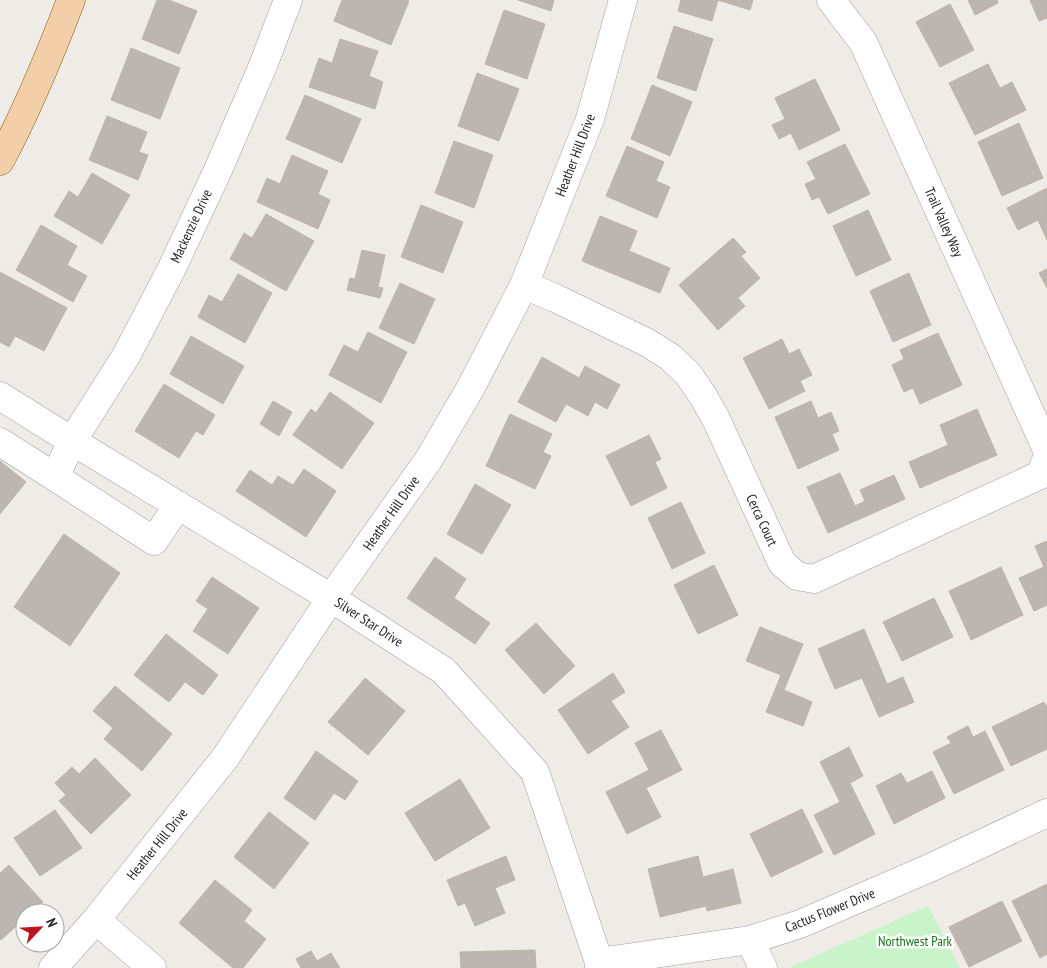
<svg xmlns="http://www.w3.org/2000/svg" width="1047" height="968" font-family="'PT Sans Narrow',sans-serif">
  <style>
    .park { fill: #c9f4ca }
    .building { fill: #bcb5b0; stroke: #bfb3ab }
    .lines { fill: none; stroke-linecap: round; stroke-linejoin: round }
    .minor-casing { stroke: #a0a0a0; stroke-width: 29 }
    .major-casing { stroke: #8a5c11; stroke-width: 29 }
    .minor { stroke: #fff; stroke-width: 28 }
    .major { stroke: #f2cfa9; stroke-width: 28 }
    .labels { text-anchor: middle; stroke-width: 5; stroke-linejoin: round; paint-order: stroke }
    .street-label { font-size: 14px; fill: #1f1f1f; stroke: #fff }
    .park-label { font-size: 14px; fill: #18721b; stroke: #fff }
  </style>
  <rect width="100%" height="100%" fill="#efece7"/>
  <path class="park" d="M928,906L960,968H786H788Z"/>
  <path class="building" d="M157,0H169L197,11L179,54L142,39Z
    M342,0H407L409,1L391,45L334,21Z
    M518,0H554L551,11Z
    M681,0H753L750,10L718,0L712,21L678,11Z
    M968,0H997L998,3L975,15Z
    M1030,0H1047V18L1039,21Z
    M950,4L974,50L940,67L916,22Z
    M504,10L545,24L527,79L485,64Z
    M674,26L713,39L696,91L657,78Z
    M340,39L378,51L369,76L383,82L375,109L309,87L319,58L332,63Z
    M131,48L180,68L160,119L111,100Z
    M988,64L1000,88L1012,82L1026,110L975,135L949,83Z
    M477,73L519,89L499,141L458,126Z
    M815,79L840,130L799,150L791,133L779,139L772,125L785,119L775,98Z
    M652,85L692,102L670,156L631,139Z
    M305,95L361,119L342,163L286,139Z
    M107,116L147,132L139,152L148,155L138,180L89,160Z
    M1019,123L1043,178L1002,196L978,142Z
    M454,141L493,155L474,208L435,193Z
    M845,144L870,194L828,214L819,197L812,200L805,184L816,179L807,162Z
    M627,146L664,162L656,181L670,187L657,218L606,196Z
    M292,155L328,171L318,194L330,200L318,229L257,202L267,178L280,184Z
    M92,173L130,195L102,244L54,216L69,191L78,197Z
    M1047,188V240L1038,220L1018,230L1007,208Z
    M421,205L463,222L443,273L401,257Z
    M868,210L891,260L856,276L833,226Z
    M266,214L314,241L286,291L230,259L244,233L252,238Z
    M600,216L637,231L629,251L670,268L660,293L582,261Z
    M41,225L77,246L67,265L87,276L73,302L16,270Z
    M733,238L746,252L741,256L760,278L738,298L745,306L718,330L679,285Z
    M362,250L385,255L378,287L383,288L380,298L347,290L350,278L355,279Z
    M1047,269V288L1039,273Z
    M0,272L67,308L44,351L15,336L9,347L0,342Z
    M909,273L931,325L893,342L870,291Z
    M238,274L272,293L245,343L198,317L209,295L222,302Z
    M400,283L435,299L414,344L379,328Z
    M368,332L407,352L381,403L329,375L344,345L358,352Z
    M938,333L962,385L920,404L913,388L904,392L892,365L904,359L900,350Z
    M191,336L244,366L223,404L170,374Z
    M782,339L789,354L799,349L812,375L800,381L805,391L769,409L743,358Z
    M542,357L579,378L585,366L620,385L607,409L595,402L588,416L566,404L556,422L518,402Z
    M164,384L215,415L203,435L196,431L179,458L135,431Z
    M330,392L374,423L342,469L293,435L311,409L316,413Z
    M273,401L292,412L279,436L260,424Z
    M811,401L818,418L831,412L839,431L832,434L839,450L798,469L775,417Z
    M977,409L997,455L920,488L909,462L948,445L940,425Z
    M510,414L552,434L543,452L551,456L535,489L486,466Z
    M649,435L661,459L655,462L667,488L631,506L606,456Z
    M0,461L26,482L0,514Z
    M304,469L336,491L306,537L236,491L250,470L272,485L278,476L293,485Z
    M840,473L855,506L865,501L860,490L894,475L905,499L828,533L807,487Z
    M475,484L511,505L482,554L447,534Z
    M681,502L705,553L672,569L648,518Z
    M64,534L120,573L70,646L14,607Z
    M1047,541V605L1034,611L1019,578L1044,567L1035,546Z
    M435,557L466,579L454,598L490,623L475,644L407,598Z
    M714,565L738,615L698,634L674,585Z
    M1001,567L1023,615L971,640L949,591Z
    M212,577L259,608L228,654L193,631L208,609L196,601Z
    M934,598L953,637L902,661L883,622Z
    M536,623L575,666L544,694L505,650Z
    M760,627L803,644L784,690L812,702L803,726L766,712L781,675L746,661Z
    M864,629L887,684L903,677L914,702L879,717L862,678L835,689L818,649Z
    M166,634L218,675L203,695L185,682L169,702L134,675Z
    M613,673L625,692L611,701L629,727L588,754L558,710Z
    M365,678L405,711L368,755L328,722Z
    M115,686L172,734L142,771L104,739L113,728L93,711Z
    M1044,702L1047,707V749L1011,766L992,727Z
    M968,726L973,737L985,731L1004,770L954,794L933,752L951,743L947,737Z
    M661,730L682,770L646,788L661,817L627,834L606,792L649,770L635,743Z
    M849,747L863,776L850,783L875,834L834,855L814,815L840,802L820,762Z
    M316,751L358,781L345,800L334,793L315,820L284,798Z
    M95,758L131,795L91,834L59,801L66,795L55,783L72,767L79,774Z
    M932,771L945,798L894,824L876,786L901,773L907,783Z
    M460,779L490,828L435,861L405,813Z
    M802,809L823,852L771,877L750,834Z
    M55,810L82,848L40,876L14,838Z
    M269,812L309,843L274,889L234,857Z
    M506,856L515,880L495,888L505,913L475,926L465,903L458,906L447,880Z
    M698,856L703,877L733,869L741,903L707,911L706,906L660,917L648,869Z
    M9,865L43,902L31,913H25V918L1,940L0,938V873Z
    M215,880L252,910L244,921L266,939L243,968H233L179,923Z
    M1047,884V954L1040,958L1012,901Z
    M1002,901L1022,941L969,967L949,927Z
    M535,950L536,968H461L460,952Z
    M311,951L317,961L331,953L340,968H301L296,959Z"/>
  <g class="lines">
    <g class="minor-casing">
      <path id="minor" d="M831,0L863,42L1047,450
        M524,285L555,298L648,343L670,357L688,374L703,396L716,419L782,563L797,576L814,579L1040,475L1047,458
        M0,396L72,441L331,598L444,671L535,772L599,962V968
        M0,442L55,477
        M178,505L154,541L55,477L72,441L126,356L172,268L218,170L262,68L288,0
        M96,920L152,968
        M750,940L763,968
        M599,962L750,940L800,924L932,867L1047,813
        M53,968L96,920L225,758L331,598L429,459L470,389L524,285L590,119L623,0"/>
    </g>
    <g class="major-casing">
      <path id="major" d="M0,161C28,109 50,55 71,0"/>
    </g>
    <use href="#minor" class="minor"/>
    <use href="#major" class="major"/>
  </g>
  <g class="labels">
    <g class="street-label">
      <text transform="translate(575 155) rotate(-69)" y="5">Heather Hill Drive</text>
      <text transform="translate(944 222) rotate(66)" y="5">Trail Valley Way</text>
      <text transform="translate(191 226) rotate(-65)" y="5">Mackenzie Drive</text>
      <text transform="translate(391 513) rotate(-55)" y="5">Heather Hill Drive</text>
      <text transform="translate(762 520) rotate(65)" y="5">Cerca Court</text>
      <text transform="translate(369 622) rotate(33)" y="5">Silver Star Drive</text>
      <text transform="translate(157 844) rotate(-51)" y="5">Heather Hill Drive</text>
      <text transform="translate(830 910) rotate(-22)" y="5">Cactus Flower Drive</text>
    </g>
    <g class="park-label">
      <text x="915" y="946">Northwest Park</text>
    </g>
  </g>
  <g transform="translate(40 928) rotate(65)"><circle r="24" fill="#ffffff" stroke="#a5a5a5"/>
  <path d="M0-4L9 19L0 12L-9 19Z" fill="#b8171f"/>
  <text y="-8" font-size="14" font-weight="bold" text-anchor="middle" fill="#1f1f1f">N</text>
  </g>
</svg>
